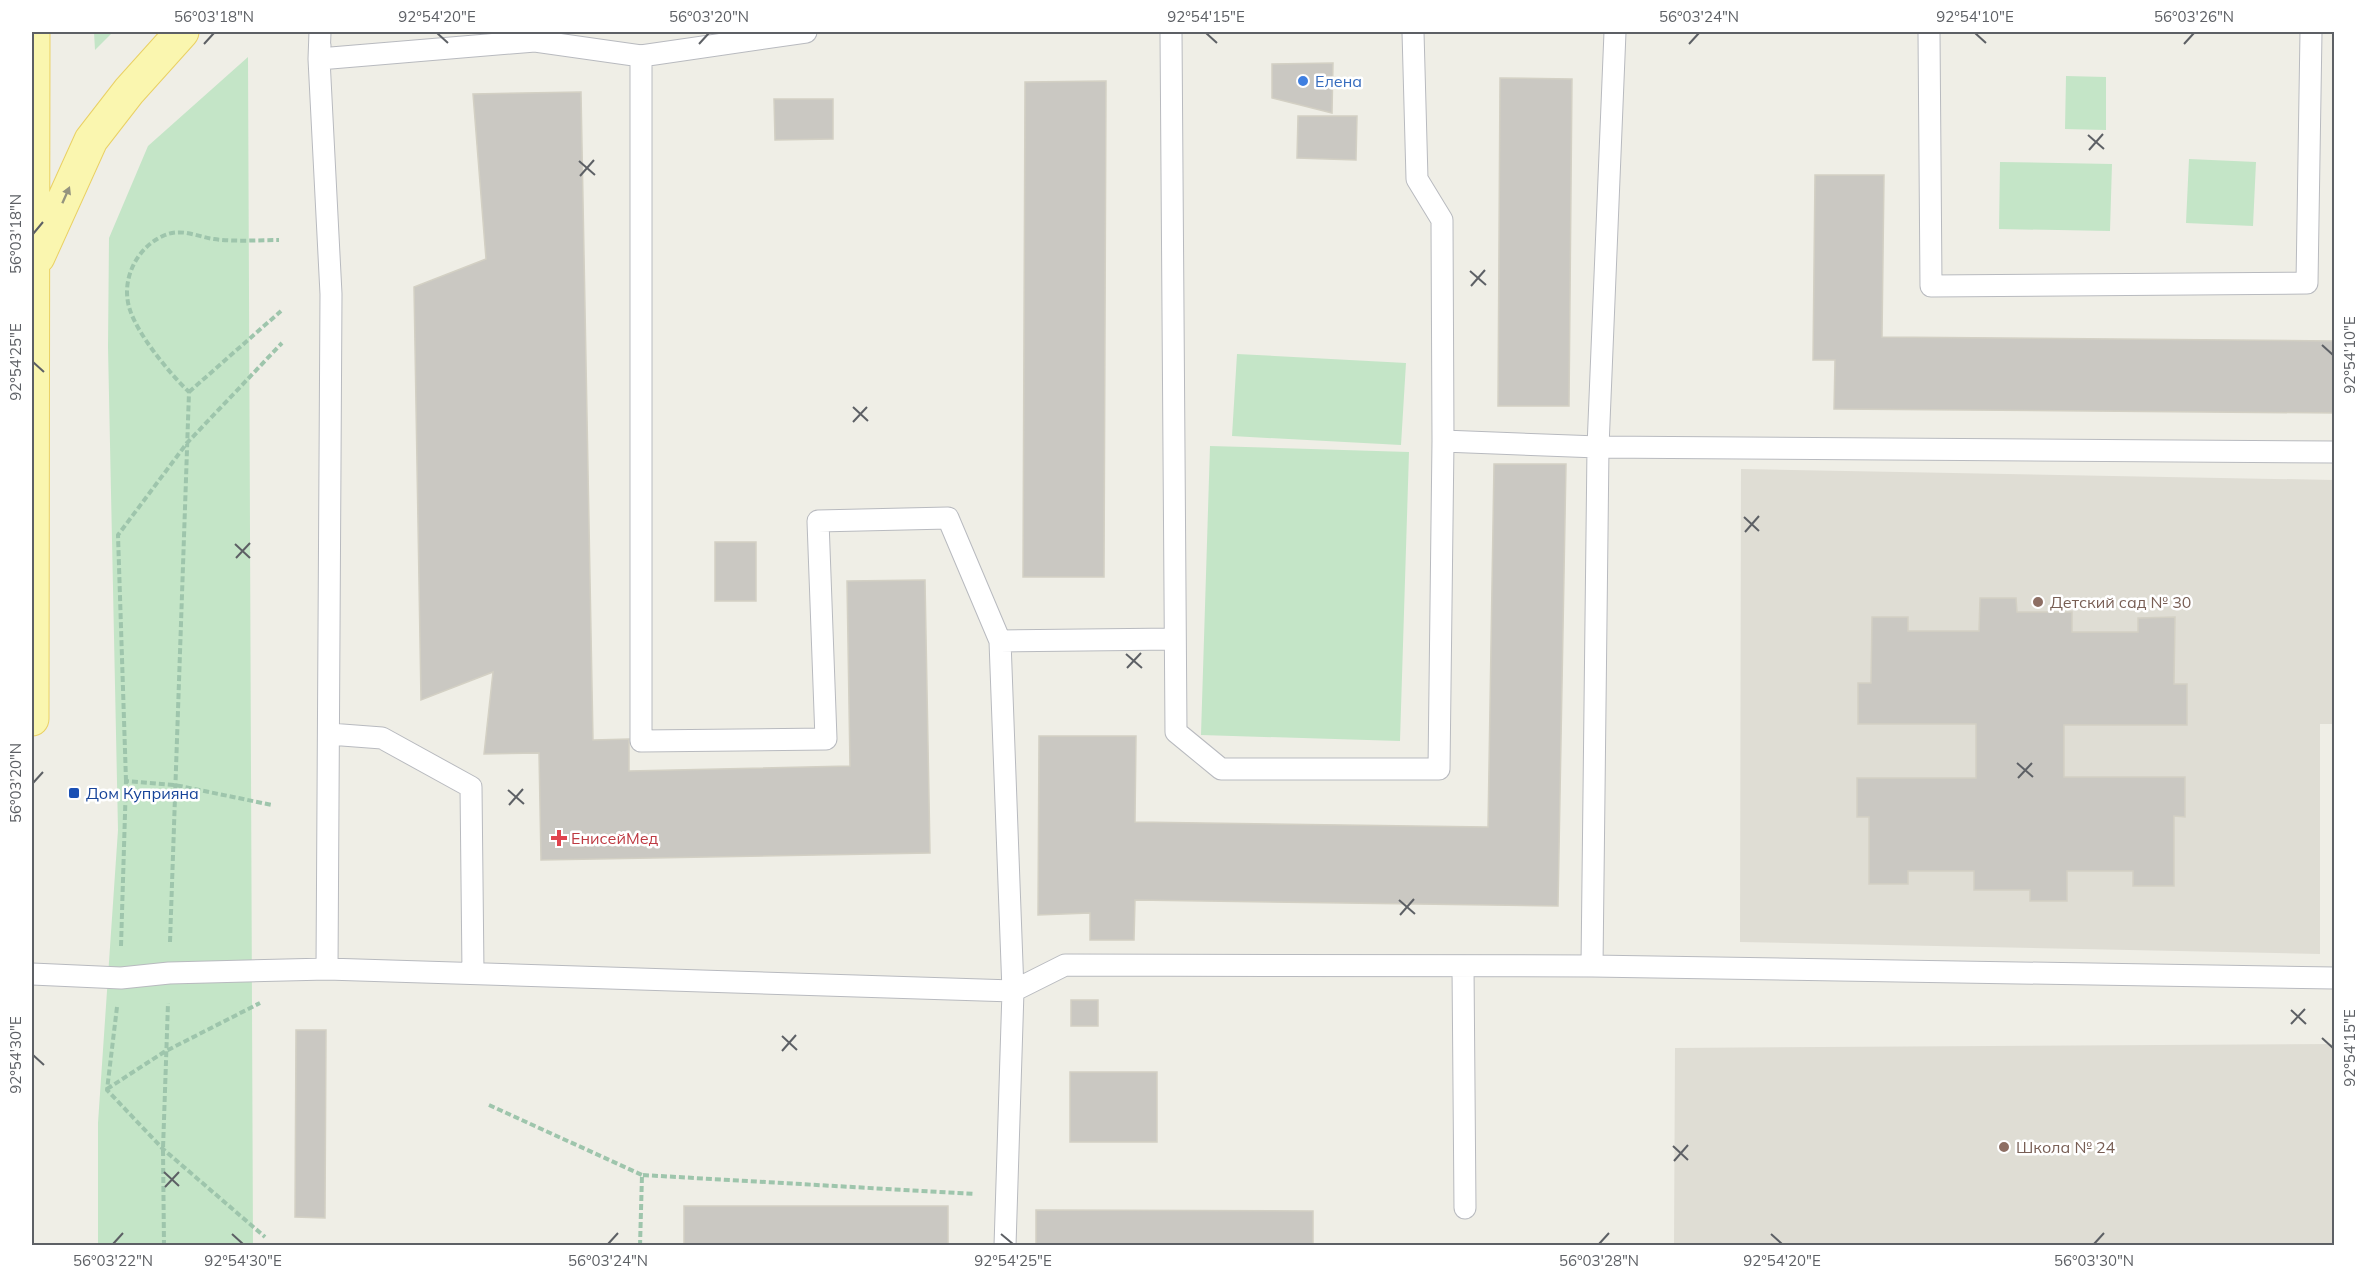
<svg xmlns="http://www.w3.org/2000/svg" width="2366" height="1277" font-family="Mulish,sans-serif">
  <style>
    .education { fill: #dfddd4 }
    .green { fill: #c4e5c7 }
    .building { fill: #cac8c2; stroke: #d3d0c4; stroke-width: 1.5 }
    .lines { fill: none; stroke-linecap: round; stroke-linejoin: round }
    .lane-casing { stroke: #b8babf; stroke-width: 23 }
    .primary-casing { stroke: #ead164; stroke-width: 35 }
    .path { stroke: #9ec5ac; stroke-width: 4; stroke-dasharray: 6 3; stroke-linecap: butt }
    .lane { stroke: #fff; stroke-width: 21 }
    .primary { stroke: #faf6af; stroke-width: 33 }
    .oneway { fill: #94947f }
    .ticks { fill: none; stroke: #5d6065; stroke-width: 2 }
    .shop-dot { fill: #3f7fe0; stroke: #fff; stroke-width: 2 }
    .education-dot { fill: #8d6e63; stroke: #fff; stroke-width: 2 }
    .transit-dot { fill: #1a4fb4; stroke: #fff; stroke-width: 2 }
    .health-dot { fill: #e0444e; stroke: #fff; stroke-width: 2 }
    .labels { text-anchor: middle; stroke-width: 5; stroke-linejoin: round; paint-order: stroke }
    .shop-label { font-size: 16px; fill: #366cbe; stroke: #fff; text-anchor: start }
    .education-label { font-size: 16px; fill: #785e54; stroke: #fff; text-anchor: start }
    .transit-label { font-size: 16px; fill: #164399; stroke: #fff; text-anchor: start }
    .health-label { font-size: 16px; fill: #be3a42; stroke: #fff; text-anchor: start }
    .neatline { fill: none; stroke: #5d6065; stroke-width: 2 }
    .ticks-label { font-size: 15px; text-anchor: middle; fill: #5d6065 }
  </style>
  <rect width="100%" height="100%" fill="#efeee6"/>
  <path class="education" d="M1741,469L2334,480V724H2320V954L1740,942Z
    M2334,1044V1245L1674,1246L1675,1048Z"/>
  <path class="green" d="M94,32H113L95,50Z
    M248,57L253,1245L98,1246V1123L118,830L108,347L109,238L148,146Z
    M2066,76L2106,77V130L2065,129Z
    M2189,159L2256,162L2253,226L2186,223Z
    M2000,162L2112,164L2110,231L1999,229Z
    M1237,354L1406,363L1401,445L1232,436Z
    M1210,446L1409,452L1400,741L1201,735Z
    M2334,1243V1246L2219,1245H2220Z"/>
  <path class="building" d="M1333,63L1332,113L1272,98V64Z
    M1500,78L1572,79L1569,406H1498Z
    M1106,81L1104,577H1023L1025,82Z
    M581,92L593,740L629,739V771L850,766L847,581L925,580L930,853L541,860L539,753L484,754L493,672L421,700L414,287L486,259L473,94Z
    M774,99H833V139L775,140Z
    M1298,116H1357L1356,160L1297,158Z
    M1815,175H1884L1882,337L2334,341V413L1834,409L1835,360H1813Z
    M1494,464H1566L1558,906L1135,900L1134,940H1090V913L1038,915L1039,736H1136L1135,822L1488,827Z
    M715,542H756V601H715Z
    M1980,598H2016L2017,612H2072V632H2138V618L2175,617L2174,684H2187V725H2064V777H2185V817L2174,816V886H2133V871H2067V901H2030V890H1974V871H1908V884H1869V817H1857V778H1976V724H1858V683H1871L1872,617H1908V631H1979Z
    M1071,1000H1098V1026H1071Z
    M296,1030H326L325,1218L295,1217Z
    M1070,1072H1157V1142H1070Z
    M684,1206H948V1246H684Z
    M1036,1210L1313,1211V1246H1036Z"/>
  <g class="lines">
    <g class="lane-casing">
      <path id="lane" d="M320,32L319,59L331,294L327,969
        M806,32L641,56V741L826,739L818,521L948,518L1000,641L1013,991L1005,1246
        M1171,32L1176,732L1221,769H1439L1443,441L1442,220L1417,179L1413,32
        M1929,32L1931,286L2307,283L2311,32
        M320,45L319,59L535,41L641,56
        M1443,441L1598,447L2334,452
        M1000,641L1174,639
        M329,734L382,738L471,787L473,973
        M1463,966L1465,1208
        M1592,966L1598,447L1615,32
        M32,974L121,978L169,973L327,969L1013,991L1065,965L1592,966L2334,978"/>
    </g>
    <g class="primary-casing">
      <path id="primary" d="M38,257L91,140L129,91L182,32
        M32,719L33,32"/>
    </g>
    <path class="path" d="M189,392L281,311
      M126,781L118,535L187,443L282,343
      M170,942L189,392C170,374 138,335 130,310C120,281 136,247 165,235C183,228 198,237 214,239C235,242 258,240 279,240
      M121,946L126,781L175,785L272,805
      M117,1007L107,1090L163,1149L265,1237
      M107,1089L164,1052L260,1003
      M489,1105L642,1175
      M164,1246L163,1149L168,1003
      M640,1246L642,1175L975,1194"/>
    <use href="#lane" class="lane"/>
    <use href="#primary" class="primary"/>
  </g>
  <defs><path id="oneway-solid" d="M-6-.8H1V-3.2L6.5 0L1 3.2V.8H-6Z" transform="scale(1.5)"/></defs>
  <use class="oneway" href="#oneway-solid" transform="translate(66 195) rotate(-66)"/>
  <path class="ticks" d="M437,33L448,43M1206,33L1217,43M1975,33L1986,43M204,44L214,33M699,44L709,33M1689,44L1699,33M2184,44L2194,33M2088,135L2104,149M2089,150L2103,134M579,161L595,175M580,176L594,160M33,234L43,222M1470,271L1486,285M1471,286L1485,270M2322,345L2333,355M33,362L44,372M853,407L868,421M853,422L867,407M1744,517L1759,531M1745,532L1759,516M235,544L250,558M236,558L250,543M1126,654L1142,668M1127,668L1141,653M2017,763L2033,777M2018,778L2032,763M33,783L43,772M508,790L524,804M509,805L523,789M1399,900L1415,914M1400,915L1414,899M2291,1010L2306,1024M2291,1024L2305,1009M782,1036L797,1050M2322,1038L2333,1048M782,1051L796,1035M33,1055L44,1065M1673,1146L1688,1160M1674,1161L1688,1145M164,1172L179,1186M165,1187L179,1172M232,1234L243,1244M1001,1234L1013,1244M1771,1234L1782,1244M113,1244L123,1233M608,1244L618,1233M1599,1244L1609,1233M2094,1244L2104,1233"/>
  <circle class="shop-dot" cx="1303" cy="81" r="6"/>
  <g class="education-dot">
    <circle cx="2038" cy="602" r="6"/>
    <circle cx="2004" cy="1147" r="6"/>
  </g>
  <rect class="transit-dot" x="68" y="787" width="12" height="12" rx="3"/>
  <path class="health-dot" d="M556 829h6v6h6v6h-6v6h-6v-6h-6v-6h6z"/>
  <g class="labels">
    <g class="shop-label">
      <text x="1315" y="87">Елена</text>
    </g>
    <g class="education-label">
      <text x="2050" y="608">Детский сад № 30</text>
      <text x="2016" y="1153">Школа № 24</text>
    </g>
    <g class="transit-label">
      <text x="86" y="799">Дом Куприяна</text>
    </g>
    <g class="health-label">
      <text x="571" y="844">ЕнисейМед</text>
    </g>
  </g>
  <rect width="2366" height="1277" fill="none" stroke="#ffffff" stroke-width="66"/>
  <rect x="33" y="33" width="2300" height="1211" class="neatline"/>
  <g class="ticks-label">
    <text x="214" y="22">56°03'18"N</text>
    <text x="437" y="22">92°54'20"E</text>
    <text x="709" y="22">56°03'20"N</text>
    <text x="1206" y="22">92°54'15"E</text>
    <text x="1699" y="22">56°03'24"N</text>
    <text x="1975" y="22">92°54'10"E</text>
    <text x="2194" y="22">56°03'26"N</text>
    <text transform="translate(16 234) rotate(-90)" y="5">56°03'18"N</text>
    <text transform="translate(2350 355) rotate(-90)" y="5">92°54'10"E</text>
    <text transform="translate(16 362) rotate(-90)" y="5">92°54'25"E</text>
    <text transform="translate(16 783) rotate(-90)" y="5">56°03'20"N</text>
    <text transform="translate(2350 1048) rotate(-90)" y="5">92°54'15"E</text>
    <text transform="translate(16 1055) rotate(-90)" y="5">92°54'30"E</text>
    <text x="113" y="1266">56°03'22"N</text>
    <text x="243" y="1266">92°54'30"E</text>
    <text x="608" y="1266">56°03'24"N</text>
    <text x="1013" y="1266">92°54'25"E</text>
    <text x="1599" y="1266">56°03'28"N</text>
    <text x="1782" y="1266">92°54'20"E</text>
    <text x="2094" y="1266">56°03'30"N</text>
  </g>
</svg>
